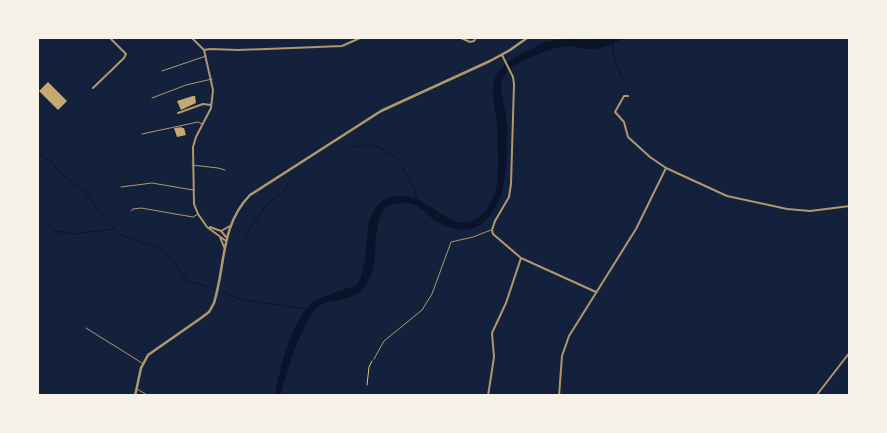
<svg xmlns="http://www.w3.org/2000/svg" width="887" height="433" font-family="Figtree,sans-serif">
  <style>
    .water { fill: #0b132b }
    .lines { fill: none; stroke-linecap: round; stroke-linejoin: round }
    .stream { stroke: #0b132b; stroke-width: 1 }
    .building { fill: #c6a872 }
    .path { stroke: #e5c07b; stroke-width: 1 }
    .service { stroke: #b1986c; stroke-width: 1 }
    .minor { stroke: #b1986c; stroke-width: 2 }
    .tertiary { stroke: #b1986c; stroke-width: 2.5 }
  </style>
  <rect width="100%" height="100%" fill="#14213d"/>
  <path class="water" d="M571,38L584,40L597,38H624C615,43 600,50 589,49C582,49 576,46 570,46C553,47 527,57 513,67C508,70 504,75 502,81C500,93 504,104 506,115C509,133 507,181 500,198C497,205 492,214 486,220C471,235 451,231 434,220C429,216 425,211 420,208C411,202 400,202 390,205C374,210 377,246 374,260C373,270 370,280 364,288C355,300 334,299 322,304C306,309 284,378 281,395L275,396C279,371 292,319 312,303C324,295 342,290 355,286C361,281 361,275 363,269C370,243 361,202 395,196C430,189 455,247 486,210C496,198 498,181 498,167C498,153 498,138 497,125C497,116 494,107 493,98C490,69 509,59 532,49C536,47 540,43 545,42C553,40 562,40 571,38Z"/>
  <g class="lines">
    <path class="stream" d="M613,43V55L625,85
      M350,148C373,142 379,145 398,160
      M38,154L50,160L63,175L86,193L99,212L120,235L158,248L171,258
      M401,165L415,190L417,200
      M53,231L75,234L114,229
      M244,237L266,205L288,188V185
      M172,261L187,280L214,289
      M224,292C240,302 261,302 279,305
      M282,305L305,309"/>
  </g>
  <path class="building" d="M48,82L67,101L58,110L39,91Z
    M193,96H195L196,103L181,110L177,101Z
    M182,127V128H184L186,135L177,137L174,128Z"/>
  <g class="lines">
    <path class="path" d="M367,385L369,367L372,361"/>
    <path class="service" d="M162,71L206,56
      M152,98L186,85L212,79
      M142,134L198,122L202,124
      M192,165L218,168L225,170
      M121,187L152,183L193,190
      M131,211L133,209L141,208L193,217L198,214
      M86,328L142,363
      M374,359L384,341L422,310L432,294L451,242L473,237L491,230
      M137,389L149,396"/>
    <path class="minor" d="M192,38L204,50L213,90L211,108L196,137L193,147L194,204L198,214L207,227L226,241
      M461,38L470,42L474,41L476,38
      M204,50L210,49L238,50L342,46L360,38
      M502,55L513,77L514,84L511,184L509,197L495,221L492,230L493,234L521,258L596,292
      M93,88L124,58L126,54L110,38
      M628,96H624L615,112L624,122L628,137L650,157L666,168L727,196L787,209L810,211L850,206
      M178,113L203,104L211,105
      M210,227L221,231L226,237
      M221,231L230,226
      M220,237L224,247
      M488,396L494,357L492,333L506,303L521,258
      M559,396L562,356L569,336L636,229L666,168
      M816,396L850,352"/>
    <path class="tertiary" d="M135,396L141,368L148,355L201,318L209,312L214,303C226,264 220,226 250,195L381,111L490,61L510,50L527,38"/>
  </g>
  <rect width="887" height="433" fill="none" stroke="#f6f1e7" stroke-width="78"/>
</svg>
